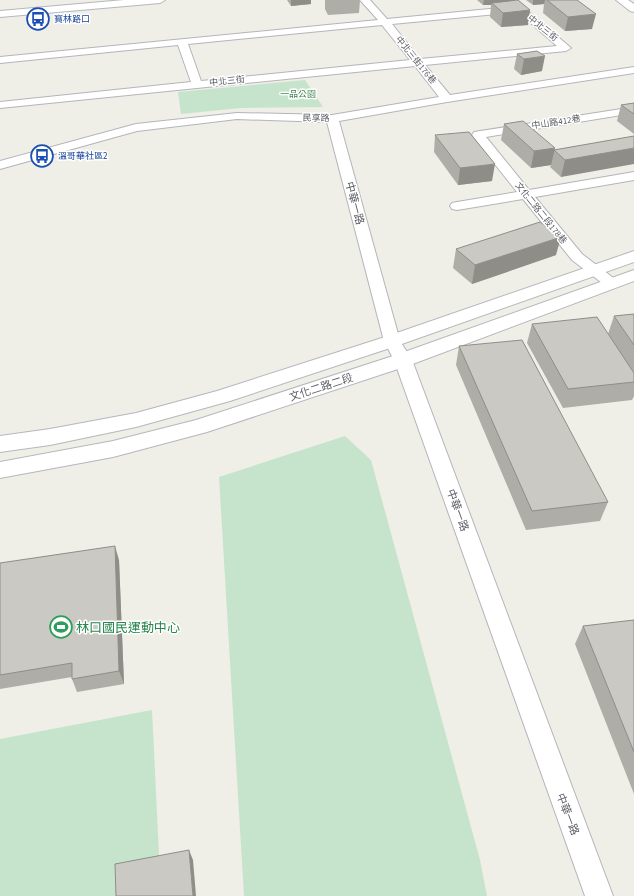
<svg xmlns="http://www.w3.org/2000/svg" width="634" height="896" font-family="'Source Sans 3','Noto Sans TC',sans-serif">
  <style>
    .green { fill: #c6e4cb }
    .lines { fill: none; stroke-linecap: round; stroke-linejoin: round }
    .street-casing { stroke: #b4b5ba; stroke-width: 2 }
    .secondary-casing { stroke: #b5b7bd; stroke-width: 2 }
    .street { fill: #fff; fill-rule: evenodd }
    .secondary { fill: #fff; fill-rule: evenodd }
    .wall { fill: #afada8 }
    .shaded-wall { fill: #8e8d88 }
    .building { fill: #cbc9c3; stroke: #8e8d88 }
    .labels { text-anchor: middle; stroke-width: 3; stroke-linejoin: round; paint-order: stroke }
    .far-transit-label { font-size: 9px; fill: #164399; stroke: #fff; text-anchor: start }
    .far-street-label { font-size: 9px; fill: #5e6066; stroke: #fff }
    .far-park-label { font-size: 9px; fill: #40834e; stroke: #fff }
    .street-label { font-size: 11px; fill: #5e6066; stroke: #fff }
    .near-leisure-label { font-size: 13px; fill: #27864d; stroke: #fff; text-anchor: start }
  </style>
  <rect width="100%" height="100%" fill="#efeee7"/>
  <path class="green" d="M305,80L323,107L241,108L181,114L178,92Z
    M345,436L371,460L480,860L487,896H244L219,477Z
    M152,710L161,896H0V739Z"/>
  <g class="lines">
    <g class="street-casing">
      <path id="street" d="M360,0H370L387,19L520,6L523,7L571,48L566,51L425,65L450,95L634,67V73L447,102L339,121L400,341L412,360L613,896H585L394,360L384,341L327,122L237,119L137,131L0,169V161L136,124L237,113L332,115L439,97L415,66L0,108V102L191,82L178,45L0,63V57L378,20ZM518,12L557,46L420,59L392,24ZM382,25L410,60L201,81L188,44Z
        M634,107V113L486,137L529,190L634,172V180L535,197L582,254L616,280L619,283L616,286L611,288L606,286L572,260L523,199L457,210L452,209L450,206L452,203L457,202L517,192L474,138L472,135L474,132Z"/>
    </g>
    <g class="secondary-casing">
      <path id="secondary" d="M124,0H165L160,3L0,17V11Z
        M616,0H628L634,4V12L630,11Z
        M634,251V262L399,345L230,401L136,427L50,445L0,452V436L50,429L136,413L217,391L385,337Z
        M634,270V281L410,365L207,432L113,457L0,478V462L113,441L196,420L396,355Z"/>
    </g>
    <use href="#street" class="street"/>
    <use href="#secondary" class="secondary"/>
  </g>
  <path class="wall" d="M287,0H311V4L291,6Z
    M325,0H360L359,13L328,15L325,9Z
    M477,0H513L512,1L530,10L528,25L501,27L490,17L491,5H483Z
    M526,0H577L592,29L565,31L543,13L544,4L533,5Z
    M517,54L542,71L521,75L514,69Z
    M634,103V134L617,121L621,105Z
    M504,124L554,150L634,136L561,177L550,167L551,165L531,168L501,140Z
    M435,135L492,181L458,185L434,152Z
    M456,249L556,255L472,284L453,268Z
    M634,314V396L632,400L563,408L527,343L532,324L608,334L614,316Z
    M459,346L608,502L600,521L526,530L456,365Z
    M119,560L124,684L77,692L72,679V677L0,689V563Z
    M634,620V794L575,644L583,626Z"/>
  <path class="shaded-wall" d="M291,0H311V4L291,6Z
    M484,0H513L512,3H492L491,5H483Z
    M533,0H545L544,4L533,5Z
    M530,10L528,25L501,27L503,13Z
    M596,14L592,29L565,31L568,17Z
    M545,56L542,71L521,75L524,59Z
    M555,148L551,165L531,168L534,151Z
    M634,148V164L561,177L565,160Z
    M495,164L492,181L458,185L460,168Z
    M561,237L556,255L472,284L475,265Z
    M115,546L119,560L124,684L119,671Z
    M189,850L193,860L196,896H193Z"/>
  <path class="building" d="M518,0L530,10L503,13L492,3Z
    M547,0H577L596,14L568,17Z
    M537,51L545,56L524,59L517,54Z
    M634,103V114L621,105Z
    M523,121L555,148L534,151L504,124Z
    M469,132L495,164L460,168L435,135Z
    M634,136V148L565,160L554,150Z
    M540,222L561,237L475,265L456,249Z
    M634,314V345L614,316Z
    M597,317L634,373V382L568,389L532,324Z
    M522,340L608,502L532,511L459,346Z
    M115,546L119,671L72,679V663L0,675V563Z
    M634,620V752L583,626Z
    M189,850L193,896H116L115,864Z"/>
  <defs>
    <g id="bus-ring" transform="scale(1.15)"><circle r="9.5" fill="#fff" stroke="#1a4fb4" stroke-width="1.5"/><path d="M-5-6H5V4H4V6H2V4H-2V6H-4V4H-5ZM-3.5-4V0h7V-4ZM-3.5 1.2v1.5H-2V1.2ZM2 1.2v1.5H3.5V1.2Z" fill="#1a4fb4"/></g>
    <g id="stadium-ring" transform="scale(1.15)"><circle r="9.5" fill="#fff" stroke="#2e9e5b" stroke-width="1.5"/><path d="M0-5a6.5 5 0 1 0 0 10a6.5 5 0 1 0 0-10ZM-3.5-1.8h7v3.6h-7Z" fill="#2e9e5b"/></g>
  </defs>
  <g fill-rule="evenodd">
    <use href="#bus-ring" x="38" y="19"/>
    <use href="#bus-ring" x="42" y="156"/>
    <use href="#stadium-ring" x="61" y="627"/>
  </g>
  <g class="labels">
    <g class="far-transit-label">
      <text x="54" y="22">寶林路口</text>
      <text x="58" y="159">溫哥華社區2</text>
    </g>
    <g class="far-street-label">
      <text transform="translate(543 28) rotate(39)" y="3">中北三街</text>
      <text transform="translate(416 60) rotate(51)" y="3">中北三街176巷</text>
      <text transform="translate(227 81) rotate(-6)" y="3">中北三街</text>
      <text transform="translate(316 118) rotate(1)" y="3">民享路</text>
      <text transform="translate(556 122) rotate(-9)" y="3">中山路412巷</text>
      <text transform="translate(541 213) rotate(51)" y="3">文化二路二段178巷</text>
    </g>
    <g class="far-park-label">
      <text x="298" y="97">一品公園</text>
    </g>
    <g class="street-label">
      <text transform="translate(355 203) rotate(75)" y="4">中華一路</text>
      <text transform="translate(321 387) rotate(-18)" y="4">文化二路二段</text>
      <text transform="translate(458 510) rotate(70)" y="4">中華一路</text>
      <text transform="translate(568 814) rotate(69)" y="4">中華一路</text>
    </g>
    <g class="near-leisure-label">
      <text x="76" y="632">林口國民運動中心</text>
    </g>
  </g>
</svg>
